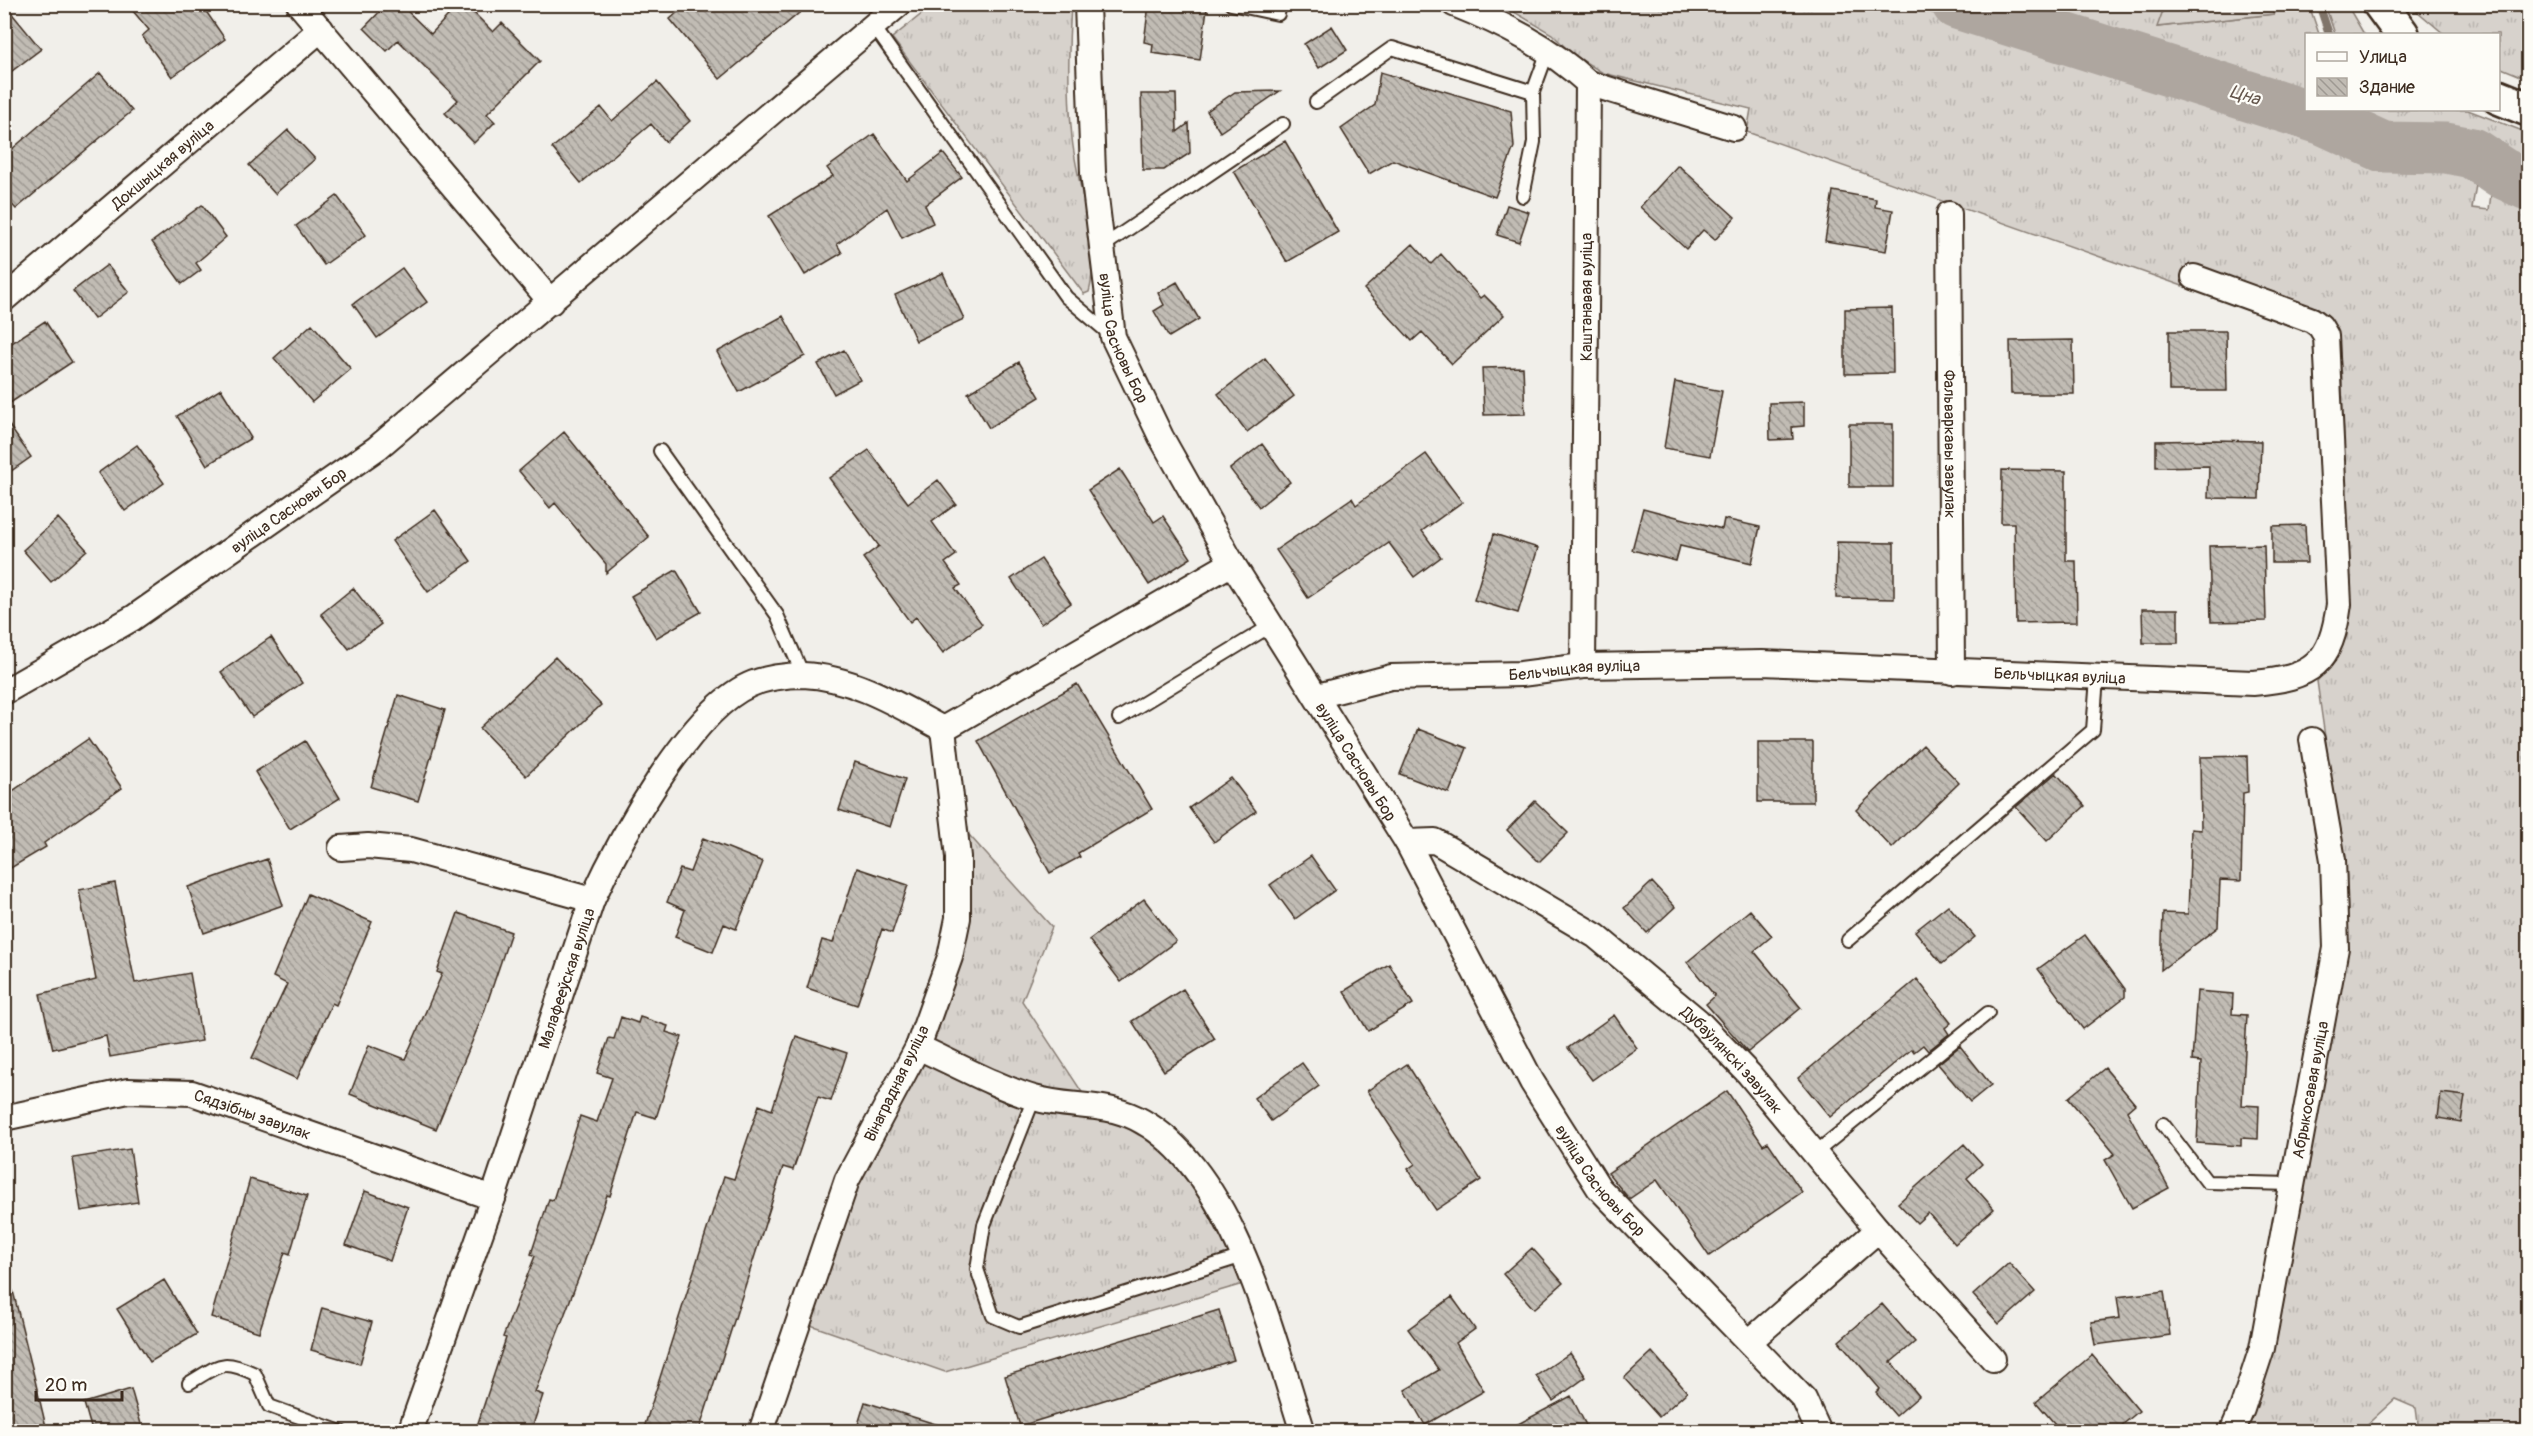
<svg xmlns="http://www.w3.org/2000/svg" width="2533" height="1436" font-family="Pangolin,sans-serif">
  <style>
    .grass { fill: url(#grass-tufts); stroke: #897e75; stroke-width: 1.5 }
    .park { fill: #d7d2cc; stroke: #897e75; stroke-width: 1.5 }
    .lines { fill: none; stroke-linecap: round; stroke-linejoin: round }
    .stream { stroke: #80746b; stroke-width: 8 }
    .river { stroke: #aea69f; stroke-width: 51 }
    .building { fill: url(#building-back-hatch); stroke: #3b2a1e; stroke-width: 1.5 }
    .lane-casing { stroke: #3b2a1e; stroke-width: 16 }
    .street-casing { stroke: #3b2a1e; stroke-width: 28 }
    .secondary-casing { stroke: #3b2a1e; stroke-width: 38 }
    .lane { stroke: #fdfcf7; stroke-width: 12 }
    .street { stroke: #fdfcf7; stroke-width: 24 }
    .secondary { stroke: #fdfcf7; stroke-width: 33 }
    .labels { text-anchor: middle; stroke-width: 4.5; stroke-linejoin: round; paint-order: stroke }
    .street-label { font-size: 16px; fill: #3b2a1e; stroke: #fdfcf7 }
    .water-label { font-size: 18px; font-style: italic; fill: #63554b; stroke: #fdfcf7 }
  </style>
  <defs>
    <pattern id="grass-tufts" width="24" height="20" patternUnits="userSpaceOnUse" patternTransform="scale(1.5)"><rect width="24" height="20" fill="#d7d2cc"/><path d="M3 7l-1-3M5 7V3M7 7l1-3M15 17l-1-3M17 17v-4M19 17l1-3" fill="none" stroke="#b9b4af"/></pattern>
    <pattern id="building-back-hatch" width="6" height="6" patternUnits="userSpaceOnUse" patternTransform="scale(1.5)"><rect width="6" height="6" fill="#c1bcb4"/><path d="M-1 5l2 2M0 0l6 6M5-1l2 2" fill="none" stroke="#9e9992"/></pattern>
  </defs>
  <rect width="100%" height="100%" fill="#f1efea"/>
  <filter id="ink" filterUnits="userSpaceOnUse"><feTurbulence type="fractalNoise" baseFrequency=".0167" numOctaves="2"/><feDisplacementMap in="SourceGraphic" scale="12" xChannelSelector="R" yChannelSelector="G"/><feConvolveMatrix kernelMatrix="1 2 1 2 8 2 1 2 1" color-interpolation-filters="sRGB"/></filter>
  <g filter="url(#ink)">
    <path class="grass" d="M933,5H1071C1068,47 1068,95 1072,138C1076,181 1101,250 1089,292L1084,294L892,38Z
      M1502,5H1908L2377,157C2393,158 2443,155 2453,161C2463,166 2470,176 2476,185L2472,208L2489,210L2492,187L2528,197V1431H2419L2416,1408L2395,1399L2360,1431H2243L2256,1399L2281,1315L2342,931L2340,842L2317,681L2334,662L2347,635L2342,377L2338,339L2325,314L2197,267L2191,289L1747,132L1751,109L1603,73L1572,54L1552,34Z
      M1989,5H2165L2158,27L2274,14L2270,5H2309L2319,34H2306V105Z
      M2325,5H2347L2364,34H2335Z
      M2410,5H2528V79L2499,67L2498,34H2444Z
      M2343,110H2468L2528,133V176L2526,178L2474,147L2447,141H2385L2340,119Z
      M952,816L1052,927L1022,1001L1091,1106L1164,1136L1253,1281L945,1372L799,1321L950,957Z"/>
    <path class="park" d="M2165,5H2269L2274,14L2157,27Z"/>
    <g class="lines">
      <path class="stream" d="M2319,4L2329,34
        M2331,123L2336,110"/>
      <path class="river" d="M1957,4L2324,120L2383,147L2446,148L2472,153L2502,173L2528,185"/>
    </g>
    <path class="building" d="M4,4L41,49L4,77Z
      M127,4H201L225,39L172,77L142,36L149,30Z
      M387,4H400L431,34L459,4H465L493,32L502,23L540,61L487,114L495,122L474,143L445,113L458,100L398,40L387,51L364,28Z
      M687,4H810L720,79L670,19Z
      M1149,4L1207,9L1200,60L1152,53L1153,44L1144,42Z
      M1332,26L1347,50L1319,68L1304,44Z
      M1380,72L1511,111L1514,147L1495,197L1393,160L1369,174L1341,129L1375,105Z
      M100,73L132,111L16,209L4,196V156Z
      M657,82L690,121L666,142L651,124L581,183L552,148L601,107L612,121Z
      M1280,91L1220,132L1207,111L1235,92Z
      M1141,94H1176L1177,132L1189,123L1190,153L1164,170H1143Z
      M288,130L315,159L275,194L249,165Z
      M874,134L907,181L943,153L962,177L925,205L933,223L902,238L887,208L837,244L842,253L805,275L769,216L833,176L827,168Z
      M1285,141L1338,232L1287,262L1234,171Z
      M1678,165L1735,217L1715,240L1703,230L1686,249L1640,207Z
      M1833,191L1876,199L1875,207L1893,210L1886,251L1825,241Z
      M337,196L366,235L324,265L296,226Z
      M202,205L226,237L196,263L201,270L182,284L152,242Z
      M1507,205L1529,212L1519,242L1497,235Z
      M1413,244L1431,264L1441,254L1480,298L1484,295L1504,315L1452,364L1422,332L1412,341L1364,289Z
      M107,265L129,292L94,319L73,291Z
      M402,268L427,302L377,338L353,304Z
      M943,273L964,319L916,341L895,295Z
      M1177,282L1199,319L1169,337L1154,311L1164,305L1158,293Z
      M1892,308L1893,373L1845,374V309Z
      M783,316L805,356L739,392L717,352Z
      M45,321L72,362L4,407V348Z
      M312,324L351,369L312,402L274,358Z
      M2169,331H2226L2227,391H2169Z
      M2073,340L2074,394H2011L2010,341Z
      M844,350L860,380L834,394L818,364Z
      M1265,358L1294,396L1247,432L1218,394Z
      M1019,362L1040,397L989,428L968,393Z
      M1523,367L1525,414L1484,415L1482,368Z
      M1675,382L1722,391L1710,456L1664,448Z
      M221,389L251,438L207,465L177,416Z
      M1804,402V426L1792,427L1793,439L1770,440L1769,403Z
      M4,418L31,457L4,476Z
      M1849,424H1893V487H1849Z
      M564,432L649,537L606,573V564L555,503L550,508L519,471Z
      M2215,440L2261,441L2259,499L2208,498L2209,466L2156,467V441Z
      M1262,444L1290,482L1259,507L1230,469Z
      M137,445L164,483L125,511L98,473Z
      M869,450L908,503L938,480L956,504L932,522L956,555L945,563L961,585L955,588L982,624L943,653L916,617L910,622L863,558L879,546L829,478Z
      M1426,454L1462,502L1422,531L1441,557L1414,577L1389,543L1308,598L1276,550L1352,498L1356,505Z
      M1120,469L1154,522L1163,516L1191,558L1149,585L1088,490Z
      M2002,470L2066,471V561H2076L2077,622L2016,623L2014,523H2001Z
      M1643,508L1722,529L1724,519L1760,527L1752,563L1680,546L1676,561L1632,550Z
      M435,510L471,561L428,592L392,541Z
      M58,518L87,550L51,582L23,550Z
      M2305,525L2307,563H2272V526Z
      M1494,534L1538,548L1518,613L1474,600Z
      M1837,542L1894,543V599L1836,598Z
      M2264,545L2266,621L2211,622L2209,546Z
      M1041,559L1071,603L1041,624L1011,579Z
      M676,570L701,612L656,638L631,596Z
      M353,588L381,624L349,649L321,614Z
      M2142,609H2178V643H2143Z
      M271,637L302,683L252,717L221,672Z
      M555,657L601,705L526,776L480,728Z
      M1077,684L1152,809L1078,853L1080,857L1050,873L978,741Z
      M398,695L445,710L418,801L371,787Z
      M1418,729L1467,748L1449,793L1400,774Z
      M88,739L122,788L44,843L46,847L4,872V797Z
      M305,741L340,798L290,829L255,772Z
      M1758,742H1813V802H1758Z
      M1923,745L1959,783L1892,848L1856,810Z
      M2247,756L2248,792L2243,793L2241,881L2220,880L2218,927L2161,970L2163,913L2188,914L2191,829L2201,830L2200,757Z
      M855,762L905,779L890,827L839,810Z
      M2056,773L2085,806L2047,841L2016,807Z
      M1231,778L1256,811L1214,842L1189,808Z
      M1535,801L1568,833L1539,862L1507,830Z
      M703,838L763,862L736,929L724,924L713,952L675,937L685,910L667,902L680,869L690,872Z
      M1311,856L1335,890L1295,919L1270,885Z
      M267,859L283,905L204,933L188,887Z
      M857,868L908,885L892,933L882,929L857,1005L807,988L822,940L833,943Z
      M1652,882L1675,907L1647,933L1624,908Z
      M115,883L135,983L190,973L202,1041L110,1057L106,1036L53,1049L40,994L96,980L79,890Z
      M308,894L372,922L336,1005L332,1003L297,1079L252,1058L287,984L273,977Z
      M1144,899L1176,941L1121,982L1089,940Z
      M1948,905L1975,937L1942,964L1915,931Z
      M1750,910L1772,936L1754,951L1801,1008L1748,1052L1706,1004L1715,996L1687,962Z
      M458,913L511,932L483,1015L436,1129L350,1094L369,1045L405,1059L442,974L437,972Z
      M2085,935L2125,989V997L2083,1029L2038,969Z
      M1389,964L1413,1004L1368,1031L1344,991Z
      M1917,979L1951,1023L1945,1028L1949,1034L1928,1051L1923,1045L1914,1052L1912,1049L1830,1117L1798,1078Z
      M1183,989L1215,1039L1164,1071L1132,1021Z
      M2197,991L2233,994L2232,1014L2247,1015L2242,1105L2259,1106L2258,1139L2241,1138V1146L2197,1143L2201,1062L2192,1061Z
      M1614,1015L1637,1048L1592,1080L1568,1048Z
      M621,1017L638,1023L640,1017L668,1026L666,1032L682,1037L656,1118L637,1112L610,1196L607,1195L582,1269L535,1392L543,1395L531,1431H493L477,1426L506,1338L503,1337L535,1256L531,1254L549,1199L553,1200L580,1116L597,1122L612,1078L597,1073L609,1038L614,1039Z
      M796,1036L847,1053L831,1101L818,1097L793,1170L783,1167L699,1431H643L724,1176L734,1179L759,1105L772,1110Z
      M1960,1046L1991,1085L1970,1102L1938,1064Z
      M1302,1063L1319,1086L1271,1121L1254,1098Z
      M1407,1064L1481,1180L1436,1210L1408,1169L1415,1164L1367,1091Z
      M2105,1068L2135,1104L2127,1111L2169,1188L2132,1208L2105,1160L2115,1154L2068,1098Z
      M1727,1091L1763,1145L1768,1142L1802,1192L1709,1256L1657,1180L1629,1199L1608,1173Z
      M2441,1093L2465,1096L2461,1122L2438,1118Z
      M1964,1144L1982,1164L1967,1178L1994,1209L1955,1244L1928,1213L1917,1223L1898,1203Z
      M130,1149L138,1202L81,1211L73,1158Z
      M250,1179L307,1196L290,1254L285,1252L259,1332L211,1317Z
      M365,1191L408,1207L390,1261L346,1245Z
      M1532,1248L1563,1283L1534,1309L1503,1274Z
      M2009,1263L2035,1292L1999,1324L1973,1295Z
      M164,1280L197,1334L150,1362L117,1309Z
      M13,1291L34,1376L47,1431H4V1292Z
      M2164,1291L2170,1335L2095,1345L2091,1322L2120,1318L2117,1297Z
      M1452,1297L1475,1329L1456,1343L1484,1391L1425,1425L1405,1390L1439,1370L1408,1329Z
      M1882,1304L1915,1342L1891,1362L1919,1396L1896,1416L1876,1393L1880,1389L1839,1341Z
      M322,1308L372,1322L360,1364L311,1350Z
      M1219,1310L1234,1360L1020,1426L1005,1376Z
      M1652,1352L1687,1392L1659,1417L1624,1378Z
      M1570,1353L1586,1377L1553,1401L1536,1376Z
      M2092,1355L2139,1411L2115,1431H2061L2036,1402Z
      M131,1389L143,1431H92L84,1403Z
      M1571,1396L1589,1431H1505Z
      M865,1402L942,1426L941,1431H856Z"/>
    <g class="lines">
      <g class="lane-casing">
        <path id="lane" d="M1231,4L1278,14L1280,4
          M872,24L1066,297L1112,336
          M1533,92L1548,51
          M1316,102L1392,48L1533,92L1534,142L1523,196
          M1102,247L1283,124
          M660,451L777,615L803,675
          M1119,718L1272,625
          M1848,940L2093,730L2097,678
          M1034,1098L984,1225L977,1269L993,1316L1019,1327L1243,1256
          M2163,1124L2207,1182L2292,1184
          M1815,1153L1988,1013
          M189,1383C220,1365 221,1358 255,1374L269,1406L341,1432"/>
      </g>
      <g class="street-casing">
        <g id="street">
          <path d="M299,4L551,302"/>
          <path id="s1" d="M1087,4L1093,173L1113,337L1161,437L1232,563L1407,842L1532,1082L1599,1188L1804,1399L1819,1432"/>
          <path d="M1454,4C1504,24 1549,47 1588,83L1583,666"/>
          <path d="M1588,83L1734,128"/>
          <path id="s2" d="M1949,214L1952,672"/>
          <path id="s3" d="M4,299L321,29"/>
          <path id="s4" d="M4,692L133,618L377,448L899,4"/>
          <path id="s5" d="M1317,696L1391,677L1521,674L1583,666L1762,663L2253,683C2313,678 2331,664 2339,604L2326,336L2320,326L2312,320L2194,277"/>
          <path d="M943,729L1232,563"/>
          <path id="s6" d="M1407,842L1435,841L1596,936L1698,1021L1749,1074L1878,1230L1993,1359"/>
          <path d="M341,848L368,846L411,850L592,900"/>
          <path d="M918,1047C953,1063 999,1088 1034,1098C1068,1108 1104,1102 1136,1118C1233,1166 1272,1337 1303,1432"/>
          <path id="s7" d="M4,1118L128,1091L192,1093L493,1198"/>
          <path d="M1749,1342L1878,1230"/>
          <path id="s8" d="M410,1432L493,1198L592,900C619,841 689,712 749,685C764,678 787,675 803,675C854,677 900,706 943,729L958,857V918L950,957L918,1047L847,1180L761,1432"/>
          <path id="s9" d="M2232,1432L2242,1409L2262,1348L2336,948L2333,860L2312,740"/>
        </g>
      </g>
      <g class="secondary-casing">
        <path id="secondary" d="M2380,4L2402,34
          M2498,97L2528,109"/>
      </g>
      <use href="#lane" class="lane"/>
      <use href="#street" class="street"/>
      <use href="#secondary" class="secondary"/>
    </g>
  </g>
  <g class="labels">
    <g class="street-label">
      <text dy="6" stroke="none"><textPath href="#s3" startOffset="208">Докшыцкая вуліца</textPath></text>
      <text transform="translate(1586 297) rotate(-90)" y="6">Каштанавая вуліца</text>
      <text dy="6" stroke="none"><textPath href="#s1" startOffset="338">вуліца Сасновы Бор</textPath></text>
      <text dy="6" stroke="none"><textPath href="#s2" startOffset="230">Фальваркавы завулак</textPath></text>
      <text dy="6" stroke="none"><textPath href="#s4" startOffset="338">вуліца Сасновы Бор</textPath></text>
      <text dy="6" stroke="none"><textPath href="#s5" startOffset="260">Бельчыцкая вуліца</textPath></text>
      <text dy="6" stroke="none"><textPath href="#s5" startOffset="746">Бельчыцкая вуліца</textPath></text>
      <text dy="6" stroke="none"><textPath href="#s1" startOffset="824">вуліца Сасновы Бор</textPath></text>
      <text dy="6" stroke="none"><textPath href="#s8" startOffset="480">Малафееўская вуліца</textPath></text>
      <text dy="6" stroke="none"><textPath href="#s6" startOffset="399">Дубаўлянскі завулак</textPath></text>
      <text transform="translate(896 1083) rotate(-64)" y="6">Вінаградная вуліца</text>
      <text dy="6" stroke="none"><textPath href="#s9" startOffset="352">Абрыкосавая вуліца</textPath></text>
      <text dy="6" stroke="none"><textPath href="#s7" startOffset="255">Сядзібны завулак</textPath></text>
      <text dy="6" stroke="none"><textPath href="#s1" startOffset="1310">вуліца Сасновы Бор</textPath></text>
    </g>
    <g class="water-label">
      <text transform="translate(2245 95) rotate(17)" y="6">Цна</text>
    </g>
  </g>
  <rect width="2533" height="1436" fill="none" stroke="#fdfcf7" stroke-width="24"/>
  <rect x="12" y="12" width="2509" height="1412" fill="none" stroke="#3b2a1e" stroke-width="2" filter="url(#ink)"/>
  <rect x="2305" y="33" width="195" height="78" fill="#fdfcf7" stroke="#afa8a0" stroke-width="1.5"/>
  <rect x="2317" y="52" width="30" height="9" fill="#fdfcf7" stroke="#afa8a0" stroke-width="1.5"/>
  <text x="2359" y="63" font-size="18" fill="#3b2a1e">Улица</text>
  <rect x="2317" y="78" width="30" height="18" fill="url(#building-back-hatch)" stroke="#afa8a0" stroke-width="1.5"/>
  <text x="2359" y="93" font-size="18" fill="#3b2a1e">Здание</text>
  <path d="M36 1391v9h86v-9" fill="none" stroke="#3b2a1e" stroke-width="3"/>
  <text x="45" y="1391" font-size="18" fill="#3b2a1e" stroke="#fdfcf7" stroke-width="4.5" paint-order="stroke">20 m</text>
</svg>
